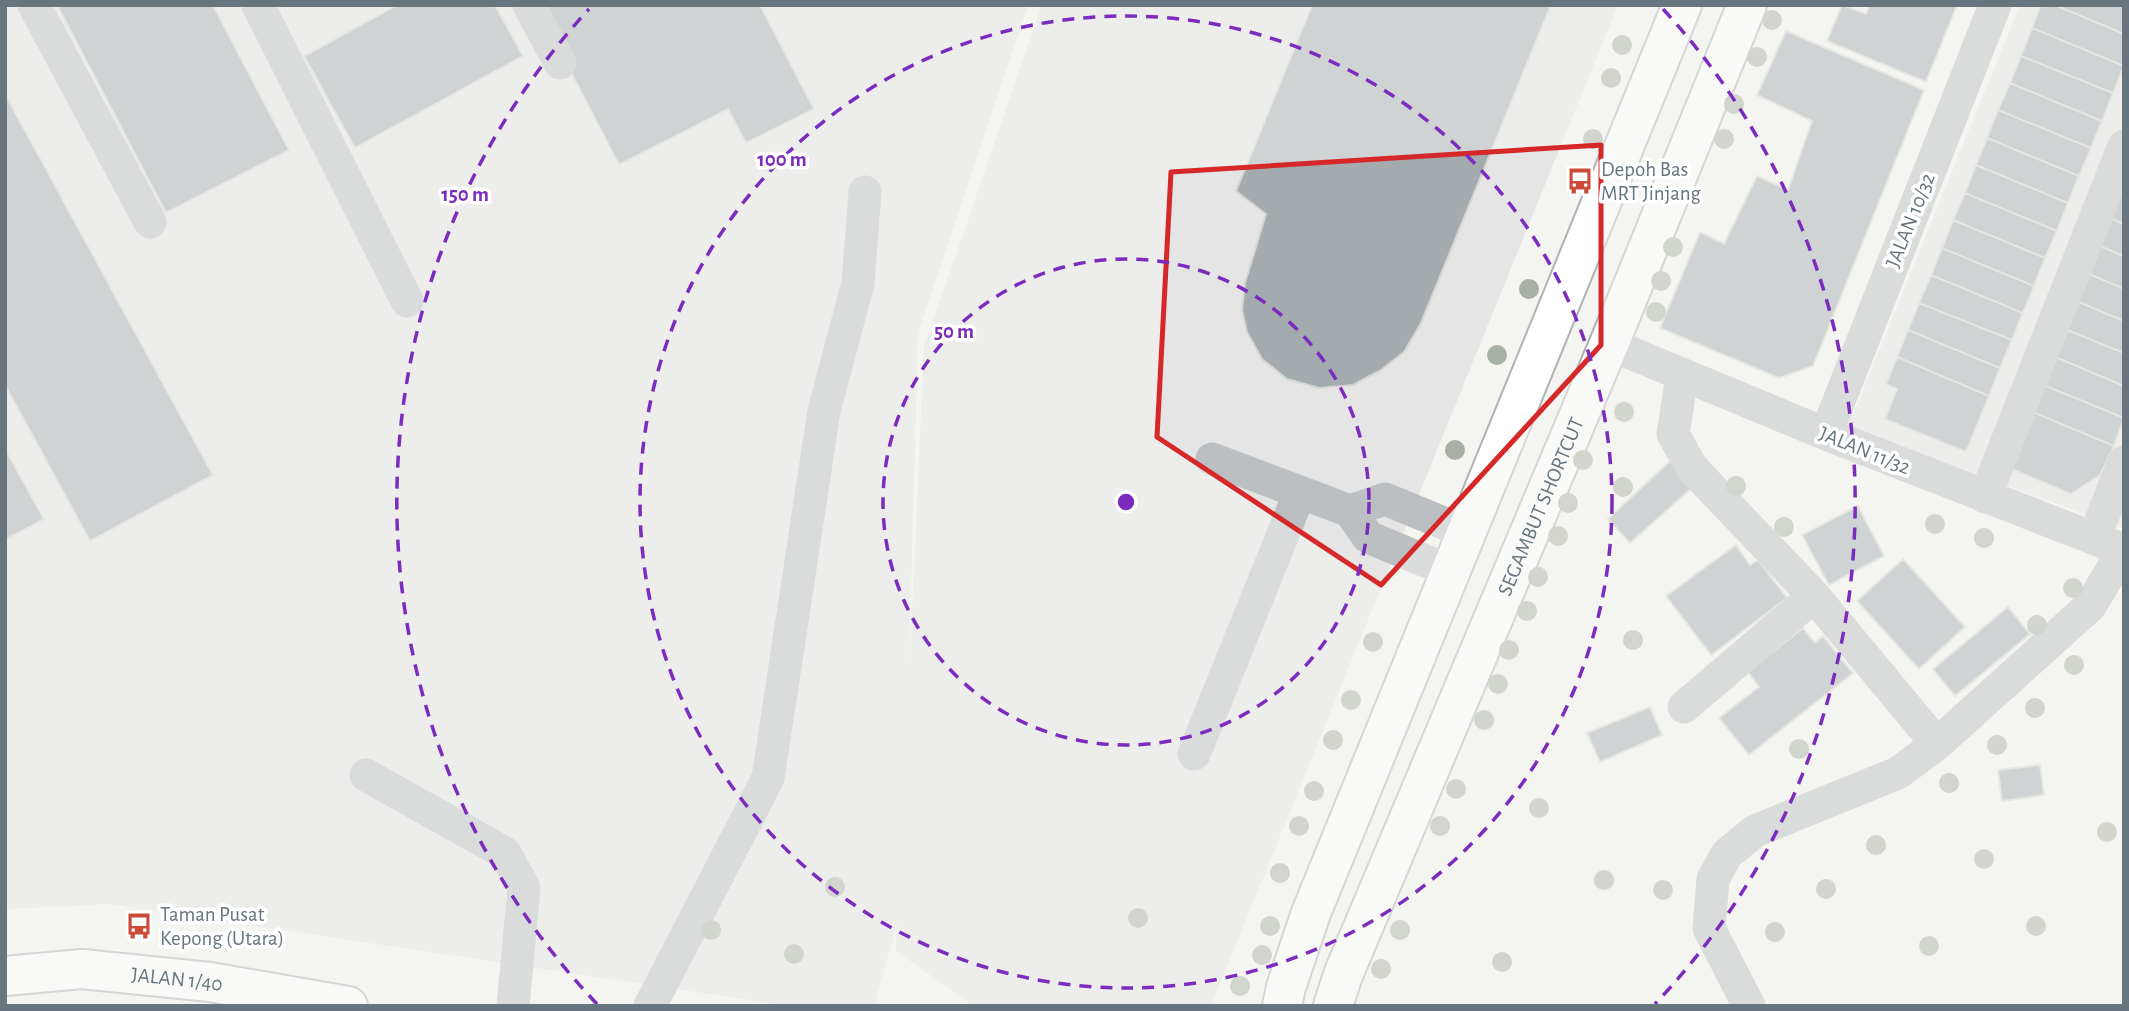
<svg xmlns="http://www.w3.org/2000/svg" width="2129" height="1011" font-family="'Alegreya Sans',sans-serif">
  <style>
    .built { fill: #e4e5e4 }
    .building { fill: #a3abaf; stroke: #d5d5d3; stroke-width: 2 }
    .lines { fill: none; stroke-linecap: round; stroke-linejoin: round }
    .major-casing { stroke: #adb2b4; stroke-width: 42 }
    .minor { stroke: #bbbfc2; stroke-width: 33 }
    .major { stroke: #fff; stroke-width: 38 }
    .tree { fill: #a8afa4 }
    .marked { fill: none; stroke: #d62828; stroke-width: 5; stroke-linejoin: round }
    .ring { fill: none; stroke: #7b2cbf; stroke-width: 3.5; stroke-dasharray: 12 9 }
    .labels { text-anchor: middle; stroke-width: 7; stroke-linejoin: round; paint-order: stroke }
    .poi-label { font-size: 21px; fill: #67767e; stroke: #fff; text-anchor: start }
    .street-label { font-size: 21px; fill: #67767e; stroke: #fff }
    .centre { fill: #7b2cbf; stroke: #fff; stroke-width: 3.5 }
    .ring-label { font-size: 21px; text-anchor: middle; font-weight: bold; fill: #7b2cbf; stroke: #fff; stroke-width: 7; stroke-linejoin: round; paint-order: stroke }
  </style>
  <rect width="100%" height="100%" fill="#f4f4f1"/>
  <path class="built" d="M5,5H1028L918,333L909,675L924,347L1042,5H1618L1211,1006H974L896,951L897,924L874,1006H789L110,904L5,909Z
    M2020,5H2124V523L2122,528L1848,427Z"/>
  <path class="building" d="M57,5H213L289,150L166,213Z
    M397,5H495L523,56L355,148L304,56Z
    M536,5H760L814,109L746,143L728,109L619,165Z
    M1312,5H1551L1421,323L1404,352L1381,370L1353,385L1319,388L1287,379L1262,359L1247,332L1242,310L1245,283L1266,214L1236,191Z
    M1842,5L1866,14L1870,5H1957L1926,82L1827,41Z
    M2041,5H2055L2124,34V66L2032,28Z
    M2055,5H2124V34Z
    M2032,28L2124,66L2113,93L2021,56Z
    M1786,31L1924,90L1813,366L1779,378L1660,328L1700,232L1724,244L1757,176L1788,190L1812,121L1757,95Z
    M2021,56L2113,93L2102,121L2010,83Z
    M2010,83L2102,121L2091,148L1998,110Z
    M5,94L213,475L90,541L5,385Z
    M1998,110L2091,148L2079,176L1987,138Z
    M1987,138L2079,176L2068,203L1976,165Z
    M1976,165L2068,203L2057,231L1965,193Z
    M2124,191V224L2103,215Z
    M1965,193L2057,231L2045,258L1953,220Z
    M2103,215L2124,224V256L2092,243Z
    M1953,220L2045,258L2034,286L1942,248Z
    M2092,243L2124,256V289L2080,270Z
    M1942,248L2034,286L2023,313L1931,275Z
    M2080,270L2124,289V321L2069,298Z
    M1931,275L2023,313L2012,340L1919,303Z
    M2069,298L2124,321V353L2057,326Z
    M1919,303L2012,340L2000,368L1908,330Z
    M2057,326L2124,353V386L2046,353Z
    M1908,330L2000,368L1989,396L1897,357Z
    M2046,353L2124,386V418L2034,381Z
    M1897,357L1989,396L1966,452L1885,419L1897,389L1886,384Z
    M2034,381L2124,418L2114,446L2023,408Z
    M2023,408L2114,446L2100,475L2071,494L2000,464Z
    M5,449L44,519L5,540Z
    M1670,461L1693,487L1630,543L1608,519Z
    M1858,506L1884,556L1829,585L1802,535Z
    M1736,545L1750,565L1758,560L1787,598L1711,655L1666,596Z
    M1903,559L1965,627L1919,669L1857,601Z
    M2008,607L2030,634L1955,696L1933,669Z
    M1803,628L1815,643L1823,636L1853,673L1749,755L1719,718L1759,687L1748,672Z
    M1650,707L1662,735L1600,762L1587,733Z
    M2040,765L2044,795L2002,801L1998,770Z"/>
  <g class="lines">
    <g class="major-casing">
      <g id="major">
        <path id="s1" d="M5,976L82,969L210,982L348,1006"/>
        <path d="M1282,1006L1286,987L1311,913L1682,5"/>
        <path id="s2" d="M1333,1006L1343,975L1609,344L1747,5"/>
      </g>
    </g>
    <path class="minor" d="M34,5L150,222
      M258,5L407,301
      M529,5L560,63
      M1609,344L1826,434L2124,550
      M1682,376L1673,434L1692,468L1814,596L1937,744L1898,773L1755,831L1727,854L1713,879L1709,928L1749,1006
      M1826,434L1995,5
      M1212,459L1350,511L1368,537L1452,572
      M1985,497L2124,146
      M1350,511L1385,499L1468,533
      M2094,538L2124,462
      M1684,707L1814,596
      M1937,744L2090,606L2124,550
      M1194,754L1300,492
      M366,775L505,853L524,888L513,1006
      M650,1006L768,778L824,411L858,283L865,192"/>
    <use href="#major" class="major"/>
  </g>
  <g class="tree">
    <circle cx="1772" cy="20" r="10"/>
    <circle cx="1622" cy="45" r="10"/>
    <circle cx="1757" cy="57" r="10"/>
    <circle cx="1611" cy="78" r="10"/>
    <circle cx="1734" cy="104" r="10"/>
    <circle cx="1593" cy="139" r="10"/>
    <circle cx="1724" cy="139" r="10"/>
    <circle cx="1673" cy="247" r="10"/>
    <circle cx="1661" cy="281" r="10"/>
    <circle cx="1529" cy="289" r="10"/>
    <circle cx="1656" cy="312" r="10"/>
    <circle cx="1497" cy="355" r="10"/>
    <circle cx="1624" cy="412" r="10"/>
    <circle cx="1455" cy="450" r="10"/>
    <circle cx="1583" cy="460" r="10"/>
    <circle cx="1736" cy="486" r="10"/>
    <circle cx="1623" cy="487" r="10"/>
    <circle cx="1568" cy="503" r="10"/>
    <circle cx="1935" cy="524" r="10"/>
    <circle cx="1784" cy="527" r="10"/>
    <circle cx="1558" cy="536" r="10"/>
    <circle cx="1984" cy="538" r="10"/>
    <circle cx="1538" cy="577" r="10"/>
    <circle cx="2073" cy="588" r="10"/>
    <circle cx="1527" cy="611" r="10"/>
    <circle cx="2037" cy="625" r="10"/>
    <circle cx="1633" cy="640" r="10"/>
    <circle cx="1373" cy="642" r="10"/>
    <circle cx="1509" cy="650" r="10"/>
    <circle cx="2074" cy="665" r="10"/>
    <circle cx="1498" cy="684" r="10"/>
    <circle cx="1351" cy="700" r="10"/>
    <circle cx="2035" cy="708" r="10"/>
    <circle cx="1484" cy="720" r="10"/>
    <circle cx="1333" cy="740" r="10"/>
    <circle cx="1997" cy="745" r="10"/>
    <circle cx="1799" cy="749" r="10"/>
    <circle cx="1949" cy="783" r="10"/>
    <circle cx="1456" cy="789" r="10"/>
    <circle cx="1314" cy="791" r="10"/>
    <circle cx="1539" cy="808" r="10"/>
    <circle cx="1299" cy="826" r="10"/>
    <circle cx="1440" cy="826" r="10"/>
    <circle cx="2107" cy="832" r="10"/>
    <circle cx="1876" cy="845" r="10"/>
    <circle cx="1984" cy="859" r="10"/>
    <circle cx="1280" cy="873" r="10"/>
    <circle cx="1604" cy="880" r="10"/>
    <circle cx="835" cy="887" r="10"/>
    <circle cx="1826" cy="889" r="10"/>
    <circle cx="1663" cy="890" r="10"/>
    <circle cx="1138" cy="918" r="10"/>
    <circle cx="1270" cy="926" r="10"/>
    <circle cx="2036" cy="926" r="10"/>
    <circle cx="711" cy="930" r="10"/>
    <circle cx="1400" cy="930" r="10"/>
    <circle cx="1775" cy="932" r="10"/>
    <circle cx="1929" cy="946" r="10"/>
    <circle cx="794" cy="954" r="10"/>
    <circle cx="1262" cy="955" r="10"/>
    <circle cx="1502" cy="962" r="10"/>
    <circle cx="1381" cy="969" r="10"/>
    <circle cx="1240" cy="986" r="10"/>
  </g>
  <path d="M0 0H2129V1011H0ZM1601,145V345L1381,585L1157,437L1171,172Z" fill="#f4f4f1" fill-opacity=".55" fill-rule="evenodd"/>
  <path class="marked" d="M1601,145V345L1381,585L1157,437L1171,172Z"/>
  <g class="ring">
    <circle cx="1126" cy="502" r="243"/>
    <circle cx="1126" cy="502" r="486"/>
    <path d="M597 1004A729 729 0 0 1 589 9M1663 9A729 729 0 0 1 1655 1004"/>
  </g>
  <defs>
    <g id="bus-bare" transform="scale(2.1)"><path d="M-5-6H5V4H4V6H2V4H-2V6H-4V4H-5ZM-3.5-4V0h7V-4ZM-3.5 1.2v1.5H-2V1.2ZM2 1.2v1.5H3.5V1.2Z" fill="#cb4a3a" stroke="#fff" stroke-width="2.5" paint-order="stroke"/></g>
  </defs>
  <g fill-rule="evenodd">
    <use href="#bus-bare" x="1580" y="181"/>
    <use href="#bus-bare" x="139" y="926"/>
  </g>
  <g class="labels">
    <g class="poi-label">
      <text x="1601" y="176">Depoh Bas<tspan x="1601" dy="24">MRT Jinjang</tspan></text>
      <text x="160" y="921">Taman Pusat<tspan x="160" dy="24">Kepong (Utara)</tspan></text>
    </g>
    <g class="street-label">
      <text transform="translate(1910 220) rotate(-68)" y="7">JALAN 10/32</text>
      <text transform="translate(1865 450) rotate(22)" y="7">JALAN 11/32</text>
      <text dy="7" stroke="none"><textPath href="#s2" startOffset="541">SEGAMBUT SHORTCUT</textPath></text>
      <text dy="7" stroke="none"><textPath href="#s1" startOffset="173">JALAN 1/40</textPath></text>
    </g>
  </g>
  <circle cx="1126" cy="502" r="10" class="centre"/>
  <g class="ring-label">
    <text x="782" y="166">100 m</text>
    <text x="465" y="201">150 m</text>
    <text x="954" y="338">50 m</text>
  </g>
  <rect width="2129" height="1011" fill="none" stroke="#67767e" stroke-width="14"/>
</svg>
